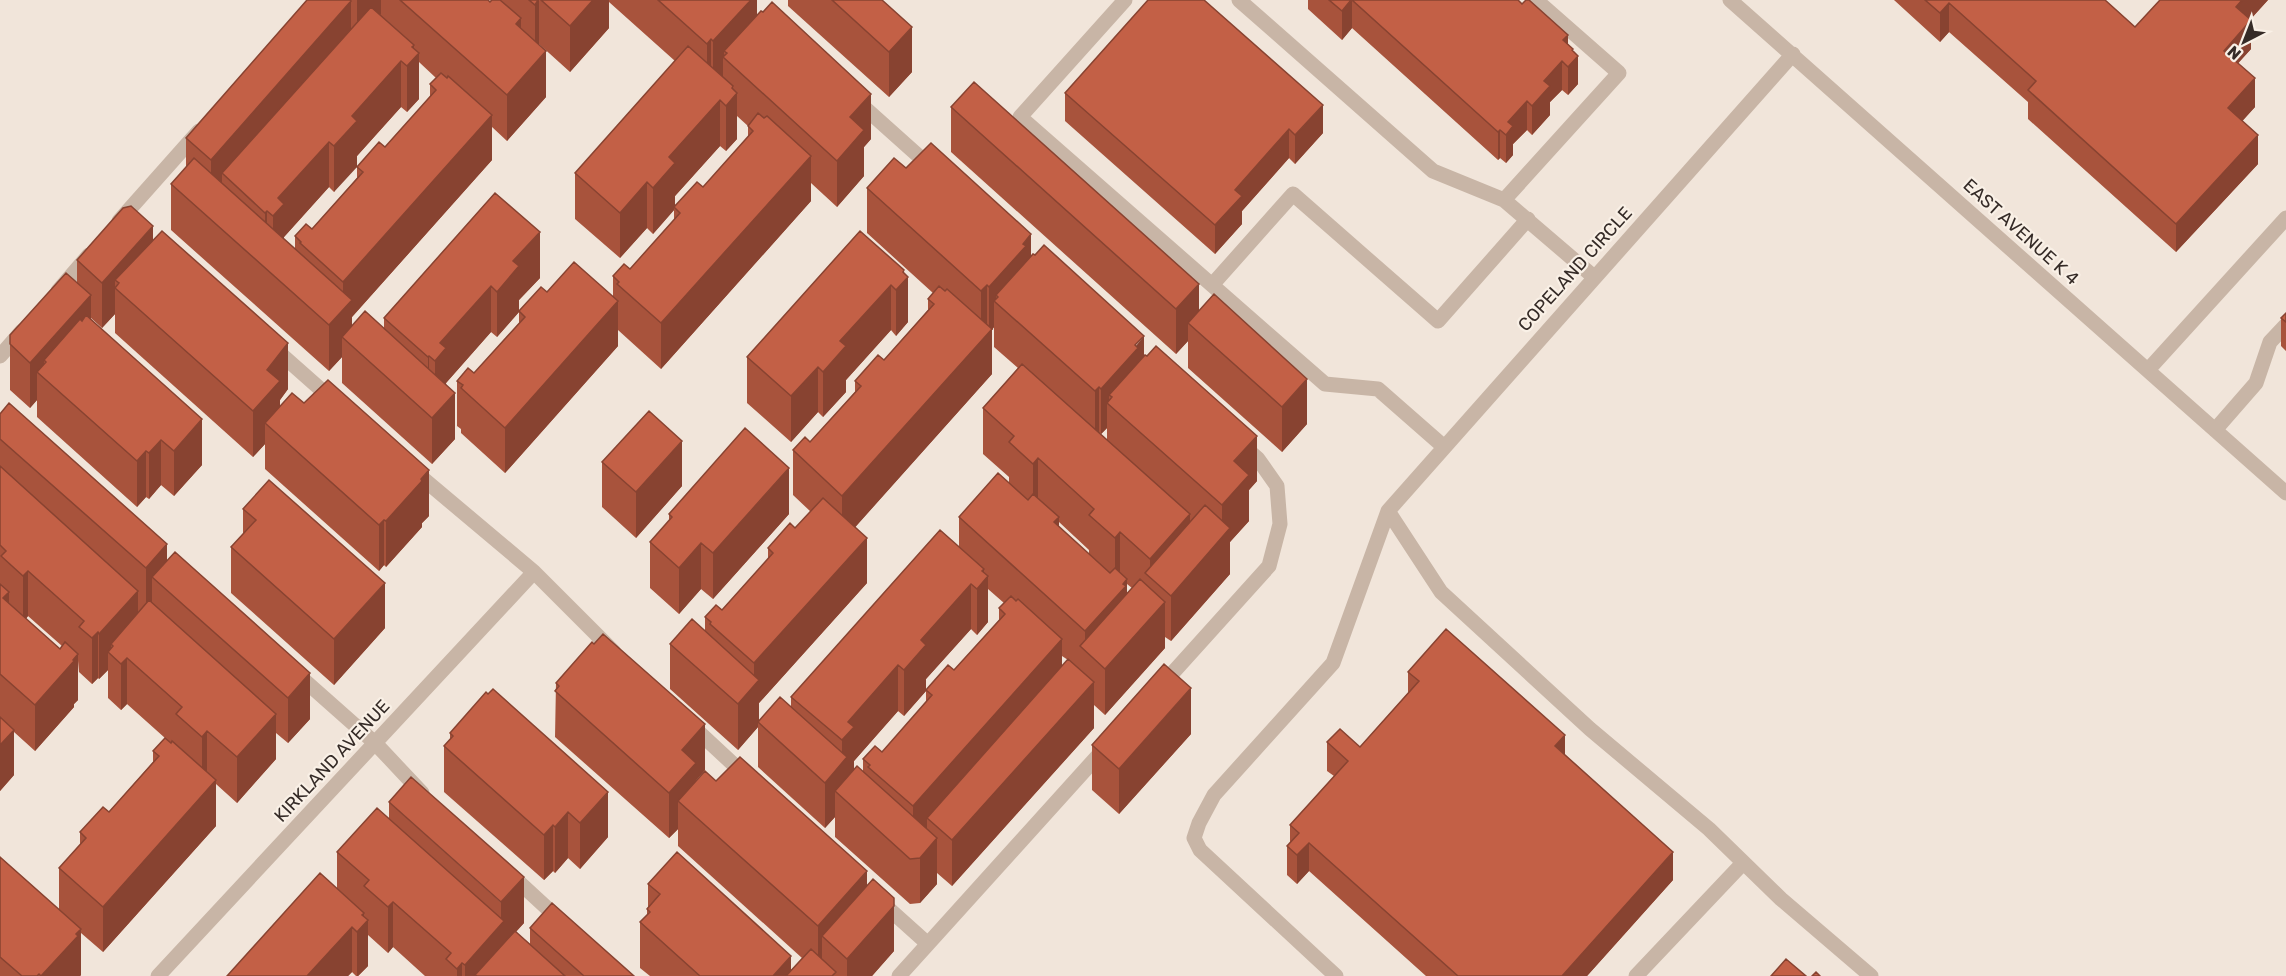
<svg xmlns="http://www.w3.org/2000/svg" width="2286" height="976" font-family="Rubik,sans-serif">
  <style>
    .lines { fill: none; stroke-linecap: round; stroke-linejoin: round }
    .minor { stroke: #c8b5a6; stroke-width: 15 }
    .wall { fill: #a8533c; fill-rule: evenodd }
    .shaded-wall { fill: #884331 }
    .building { fill: #c36046; stroke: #884331; stroke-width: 1.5 }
    .labels { text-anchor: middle; stroke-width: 4.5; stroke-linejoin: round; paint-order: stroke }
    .street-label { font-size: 18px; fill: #352b27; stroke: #f9f0e6 }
  </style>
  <rect width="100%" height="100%" fill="#f1e5da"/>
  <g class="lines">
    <path class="minor" d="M1125,0L1020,117L1325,384L1378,389L1443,446
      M1239,0L1433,171L1504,200L1594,277
      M1730,0L2286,493
      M856,100L932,168
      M1504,200L1619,73L1536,0
      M119,221L199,131
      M1212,285L1293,194L1438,321L1528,219
      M58,291L89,255
      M274,348L335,402
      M0,356L22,331
      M2148,370L2286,218
      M2215,430L2256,383L2270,342L2286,325
      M414,471L534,572L614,652
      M1388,511L1441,592L1590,729L1709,829L1781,899L1871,976
      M296,673L375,743L422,793
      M1160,687L1269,566L1280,524L1277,486L1258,459L1243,446
      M690,724L747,777
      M510,874L561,921
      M879,900L928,944
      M158,976L534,572
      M899,976L1104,749
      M1336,976L1200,850L1194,838L1199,823L1214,795L1333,663L1388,511L1793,54
      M1636,976L1743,863"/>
  </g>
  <path class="wall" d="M307,0H488L490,2L491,1L490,0H757V16L871,139L864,147V176L837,207L811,183V201L661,369L618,330V346L505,473L461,433V429L457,426V381L474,373L519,323V312L497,337L491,332L446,383L455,439L432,464L342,383V357L329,371L171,230V184L186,168V138ZM609,2L675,61L575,173V219L620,258L647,228L653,234L674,210V220L630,269L613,276V296L547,292L519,311V300L540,278L495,193L384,318V328L352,326V317L492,160V127L507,141L546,97L539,44L570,72L609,28ZM419,62L436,78L430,84V97L385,147L357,167V178L312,229L295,236V249L284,239V237L329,187L334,192L357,156L401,107L407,112L419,99ZM737,116L748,126V137L703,187L675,205V196L720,146L726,151L737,139Z
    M788,0H882L912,72L889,97L788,6Z
    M1308,0H1518L1568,44L1573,51L1578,84L1568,95L1562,90L1550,102V115L1532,135L1527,130L1513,144V155L1506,163L1500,158L1498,160L1352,28L1342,40L1308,9Z
    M1894,0H2105L2135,27L2160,0H2268L2250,20L2251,49L2238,63L2255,107L2242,121L2258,164L2176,252L2028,119V102L1949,32L1940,42Z
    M1065,93L1323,133L1295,164L1289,158L1242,211V224L1215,254L1065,121Z
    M951,107L1199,311L1307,424L1282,452L1188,368V341L1176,354L951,152Z
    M906,168L1031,255L1144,356L1257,481L1249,490V521L1230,542V574L1171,641L1165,637V648L1105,715L1094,705V728L952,886L937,873V884L920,903L910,904L835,837V817L825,828L758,767V727L738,750L670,689V644L705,632V617L722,610L768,559V548L795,528L811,512L793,495V450L810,442L855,392V381L884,360L928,310V299L933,293L867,233V188ZM994,327V347L1018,368L983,408V454L1009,477V483L959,517V547L791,697V706L759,720V703L867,583L855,527L992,374V330ZM1107,428V440L1099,433L1101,434ZM1059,522L1089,550V554L1059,527ZM1127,584L1132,588L1127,593ZM988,589L1004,603L999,608V620L954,670L926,690V679L971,629L977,635L988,622ZM1062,656L1068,660L1062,666ZM926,691V702L882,752L863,759V772L854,770V761L898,711L904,716Z
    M153,240L288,389L280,400V406L429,516L422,523V527L386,567L384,565L379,571L265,469V444L253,457L115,333V314L102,328L91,318V319L202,465L174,496L161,485L149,499L146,497L137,507L37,417V400L30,408L10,390V335L77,282V260Z
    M904,273L908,322L896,336L891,330L846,380V392L823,417L818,412L791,442L747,403V357Z
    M2286,313V351L2281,346V318Z
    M0,414L167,560L310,719L288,743L276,733V759L237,803L216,784V826L103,952L81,933V975L80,976H0V857L59,910V868L80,845V832L109,812L153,762V751L165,738L127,704L121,710L108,698V670L99,679L98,678L92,684L79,672L78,661V700L74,704V707L35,751L14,732V775L0,791ZM28,616L62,646L60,649L26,619Z
    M602,462L682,486L636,538L602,507Z
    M243,509L385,628L334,685L231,593V547L243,534Z
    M669,514H789L713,599L701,589L679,614L650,588V542L669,521Z
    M1408,672L1565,755L1673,880L1587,976H1426L1309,871L1297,884L1287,875V846L1290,844V825L1334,776L1327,771V742L1360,747L1408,693Z
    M556,683L705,770L696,780L716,781L867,885L894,951L872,976H650L640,968V922L647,915V909L648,907V884L791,970L802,958L678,846V829L669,838L555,737Z
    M450,733L608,837L580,869L568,858L555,873L553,871L544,880L444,792V746L450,739Z
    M1191,734L1119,814L1092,790V745Z
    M389,802L524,923L516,932L530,944V928L634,976H425L393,947L388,953L368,935V966L358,976H356L352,972L348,976H227L337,889V852L389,818Z"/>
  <path class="shaded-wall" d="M357,0H381V14L357,41Z
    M538,0H539V44L535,50V5Z
    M593,0H609V28L570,72V26Z
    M748,0H757V35L727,53L724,51V58L723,57V76L713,87V41Z
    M1352,0V28L1342,40V11Z
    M2242,0H2268L2236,35V7Z
    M351,1V47L222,173V194L211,206V160Z
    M1949,3V32L1940,42V13Z
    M521,18V64L516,24Z
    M2251,20V49L2224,79V51Z
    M912,27V72L889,97V52Z
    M1568,35V63L1563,40Z
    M711,39V85L707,90V44Z
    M414,45V58L419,53V99L407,112V66L412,47Z
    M1573,49V61L1578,56V84L1568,95V67L1572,50Z
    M546,51V97L507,141V95Z
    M401,61V107L357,156V167L334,192V146L352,116Z
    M1562,61V90L1550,102V115L1532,135V106L1544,81Z
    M2255,78V107L2228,137V108Z
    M733,86V98L737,93V139L726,151V106L732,88Z
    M871,94V139L864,147V176L837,207V161L850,117Z
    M720,100V146L675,196V208L674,207V210L653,234V188L669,157Z
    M1527,101V130L1513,144V155L1506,163V135L1508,122Z
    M1323,105V133L1295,164V135Z
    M492,115V160L352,317V346L342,337V357L329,371V325L343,310V282Z
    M1289,129V158L1242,211V224L1215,254V225L1235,190Z
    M1500,130V158L1498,160V132Z
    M2258,135V164L2176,252V224Z
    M329,142V187L284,237V249L273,261V216L278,198Z
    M811,156V201L661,369V323Z
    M647,182V228L620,258V213Z
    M267,211V256L265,258V213Z
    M153,226V271L119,283L115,280V314L102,328V283Z
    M540,232V278L519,300V312L497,337V292L513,261Z
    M1031,234V280L998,297L996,295V303L994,301V327L992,330V374L842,542V496L989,331V287Z
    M904,270V281L908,277V322L896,336V290L903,272Z
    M1199,284V329L1188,323V341L1176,354V309Z
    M891,285V330L846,380V392L823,417V372L840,341Z
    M987,285V330L981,336V291Z
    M491,286V332L446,383V394L435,406V361L440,343Z
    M91,295V340L44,360V377L37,372V400L30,408V363Z
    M618,301V346L505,473V428Z
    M1144,336V381L1112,397L1109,395V405L1107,403V428L1101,434V389Z
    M288,343V389L280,400V427L265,423V444L253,457V411L267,370Z
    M429,356V401L428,403V357Z
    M818,367V412L791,442V396Z
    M1307,379V424L1282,452V407Z
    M1099,387V432L1095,437V391Z
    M455,393V439L432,464V418Z
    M202,419V465L174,496V451Z
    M1257,436V481L1249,490V521L1230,542V574L1171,641V596L1222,537V505L1234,461Z
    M161,440V485L149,499V453Z
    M682,441V486L636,538V492Z
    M146,451V497L137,507V461Z
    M1038,458V504L1033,509V464Z
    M789,468V514L713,599V553Z
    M429,470V516L422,523V527L386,567V521Z
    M1190,514V560L1150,577V559Z
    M1059,517V562L1054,522Z
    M384,520V565L379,571V525Z
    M1120,532V577L1115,583V538Z
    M867,538V583L759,703V723L758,722V727L738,750V704L754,685V663Z
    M701,543V589L679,614V568Z
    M167,544V590L152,577V606L146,614V568Z
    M984,569V581L988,576V622L977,635V589L982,571Z
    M28,571V616L23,622V576Z
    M1127,579V624L1085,651V631Z
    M385,583V628L334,685V639Z
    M971,584V629L926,679V691L904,716V670L921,640Z
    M138,591V636L111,644V655L108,652V670L99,679V634Z
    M9,592V638L3,598Z
    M1165,602V648L1105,715V669Z
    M98,632V678L92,684V638Z
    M1062,639V685L927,818V836L913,852V806Z
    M78,654V700L74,704V707L35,751V705Z
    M127,658V704L121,710V664Z
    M898,665V711L854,761V772L835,791V817L825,828V783L842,763V740L848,722Z
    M310,673V719L288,743V698Z
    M1094,682V728L952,886V840Z
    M1191,688V734L1119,814V769Z
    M276,714V759L237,803V757Z
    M705,724V770L678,801V829L669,838V793L682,750Z
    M14,730V775L0,791V745Z
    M207,731V776L202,782V737Z
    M1565,735V763L1555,746Z
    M216,780V826L103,952V907Z
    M608,792V837L580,869V823Z
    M568,812V858L555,873V827Z
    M553,825V871L544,880V835Z
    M937,838V884L920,903V858Z
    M1309,843V871L1297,884V855Z
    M1673,852V880L1587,976H1562Z
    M867,871V916L822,936V967L818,971V926Z
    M524,877V923L475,975V976H465V965L501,924V902Z
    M393,902V947L388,953V907Z
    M894,906V951L872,976H847V959Z
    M364,913V924L368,920V966L358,976H357V932L362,915Z
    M352,927V972L348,976H307Z
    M81,929V975L80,976H41Z
    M791,956V976H773Z
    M462,963V976H457V969Z"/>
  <path class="building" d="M307,0H350L351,1L211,160L186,138Z
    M400,0H488L490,2L492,0H500L521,18L516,24L546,51L507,95Z
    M529,0H538L535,5Z
    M541,0H593L570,26Z
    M658,0H749L750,1L713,41L711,39L707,44Z
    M832,0H882L912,27L889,52Z
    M1148,0H1204L1323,105L1295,135L1289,129L1235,190L1242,196L1215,225L1065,93Z
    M1329,0H1351L1342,11Z
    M1352,0H1518L1522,4L1526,0H1529L1568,35L1563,40L1573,49L1572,50L1578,56L1568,67L1562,61L1544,81L1550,86L1532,106L1527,101L1508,122L1513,126L1506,135L1500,130L1498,132Z
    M1925,0H2105L2135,27L2160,0H2242L2236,7L2251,20L2224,51L2255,78L2228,108L2258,135L2176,224L2028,90L2036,81L1949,3L1940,13Z
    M772,2L871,94L850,117L864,130L837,161L723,57L727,53L724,51L761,11L763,12Z
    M371,7L414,45L412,47L419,53L407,66L401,61L352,116L357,121L334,146L329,142L278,198L284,204L273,216L267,211L265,213L222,173Z
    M688,46L733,86L732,88L737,93L726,106L720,100L669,157L675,163L653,188L647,182L620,213L575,173Z
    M441,73L447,78L448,76L492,115L343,282L300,243L301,242L295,236L306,224L312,229L363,172L357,167L379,142L385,147L436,90L430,84Z
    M974,82L1199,284L1176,309L951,107Z
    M758,113L764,118L767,116L811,156L661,323L617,284L619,282L613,276L624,264L630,269L680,213L674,207L697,182L703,187L753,131L748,126Z
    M931,143L1031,234L1023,244L1026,246L989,287L987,285L981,291L867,188L894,158L906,168Z
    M194,158L352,300L329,325L171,184Z
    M495,193L540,232L513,261L519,266L497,292L491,286L440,343L446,348L435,361L429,356L428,357L384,318Z
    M131,206L153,226L102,283L77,260L123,208Z
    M162,231L288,343L267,370L280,381L253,411L115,288L119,283L115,280Z
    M860,231L904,270L903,272L908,277L896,290L891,285L840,341L846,346L823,372L818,367L791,396L747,357Z
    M1044,245L1144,336L1135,345L1138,348L1101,389L1099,387L1095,391L994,301L998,297L996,295L1033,254L1035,255Z
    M574,262L618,301L505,428L461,388L463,385L457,381L468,368L474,373L525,317L519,311L541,287L547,292Z
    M66,273L91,295L30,363L10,344V335Z
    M939,286L945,291L947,289L992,329L842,496L793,450L805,437L810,442L861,386L855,381L878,355L884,360L934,304L928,299Z
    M1214,294L1307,379L1282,407L1188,323Z
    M365,311L455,393L432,418L342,337Z
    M2286,313V322L2281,318Z
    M86,315L202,419L174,451L161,440L149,453L146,451L137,461L37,372L46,362L44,360L80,319L82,321Z
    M1156,346L1257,436L1234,461L1249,475L1222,505L1107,403L1112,397L1109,395L1145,355L1147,356Z
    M1022,364L1190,514L1150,559L1120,532L1115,538L1089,515L1094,509L1038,458L1033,464L1009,442L1014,436L983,408Z
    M328,380L429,470L421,479L422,481L386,521L384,520L379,525L265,423L292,393L304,403Z
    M9,403L167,544L146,568L0,439V414Z
    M649,411L682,441L636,492L602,462Z
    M745,428L789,468L713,553L701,543L679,568L650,542L672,517L669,514Z
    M0,466L138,591L99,634L98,632L92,638L79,627L84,621L28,571L23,576L1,556L6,551L0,545Z
    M998,473L1028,500L1033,494L1059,517L1054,522L1110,573L1115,568L1127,579L1123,584L1126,586L1085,631L959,517Z
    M269,480L385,583L334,639L231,547L256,520L243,509Z
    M823,498L867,538L754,663L710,624L711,622L705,617L716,605L722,610L773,553L768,548L790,523L795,528Z
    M1205,505L1230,528L1171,596L1145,573Z
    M940,530L984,569L982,571L988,576L977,589L971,584L921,640L926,645L904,670L898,665L848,722L854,727L842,740L791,697Z
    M175,552L310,673L288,698L152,577Z
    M1140,579L1165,602L1105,669L1080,646Z
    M0,584L9,592L3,598L60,649L65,642L78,654L73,660L74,661L35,705L0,674Z
    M1011,596L1016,601L1018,599L1062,639L913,806L868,767L870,765L863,759L875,746L882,752L932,695L926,690L948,665L954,670L1005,614L999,608Z
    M149,600L276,714L237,757L207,731L202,737L176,714L182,707L127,658L121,664L108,652L113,646L111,644Z
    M692,619L759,680L738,704L670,644Z
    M1446,629L1565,735L1555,746L1673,852L1562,976H1458L1309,843L1297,855L1287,846L1299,833L1290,825L1348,761L1327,742L1340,729L1360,747L1419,681L1408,672Z
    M603,634L705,724L682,750L696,763L669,793L555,691L559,686L556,683L592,642L594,644Z
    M1068,659L1094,682L952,840L927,818Z
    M1164,664L1191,688L1119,769L1092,745Z
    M493,689L608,792L580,823L568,812L555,827L553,825L544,835L444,746L453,736L450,733L486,692L488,694Z
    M780,697L847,757L825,783L758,722Z
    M0,717L14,730L0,745Z
    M165,738L171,743L172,741L216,780L103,907L59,868L86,838L80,832L103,807L109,812L159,756L153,751Z
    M740,757L867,871L818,926L678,801L705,771L716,781Z
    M857,766L937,838L920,858L910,859L835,791Z
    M411,777L524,877L501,902L389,802Z
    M377,808L504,921L465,965L462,963L457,969L446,959L451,953L393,902L388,907L364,886L369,880L337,852Z
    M677,852L791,956L773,976H700L640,922L650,912L647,909L660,894L648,884Z
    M0,857L81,929L76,934L78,936L41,976L39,974L37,976H22L0,957Z
    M320,873L364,913L362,915L368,920L357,932L352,927L307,976H227Z
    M873,879L894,898V906L847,959L822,936Z
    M552,903L634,976H584L530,928Z
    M515,931L565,976H477L475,975Z
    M811,949L836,972L832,976H786Z
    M1786,959L1806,976H1771Z
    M1816,972L1820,976H1812Z"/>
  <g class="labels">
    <g class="street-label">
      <text transform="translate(2021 232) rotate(42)" y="6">EAST AVENUE K 4</text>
      <text transform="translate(1575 269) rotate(-48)" y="6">COPELAND CIRCLE</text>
      <text transform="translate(332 761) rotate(-47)" y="6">KIRKLAND AVENUE</text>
    </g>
  </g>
  <g transform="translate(2244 42) rotate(222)" stroke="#f9f0e6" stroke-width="4.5" paint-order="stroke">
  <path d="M0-4.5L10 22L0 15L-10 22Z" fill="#352b27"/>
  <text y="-9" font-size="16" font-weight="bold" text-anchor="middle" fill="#352b27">N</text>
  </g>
</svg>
